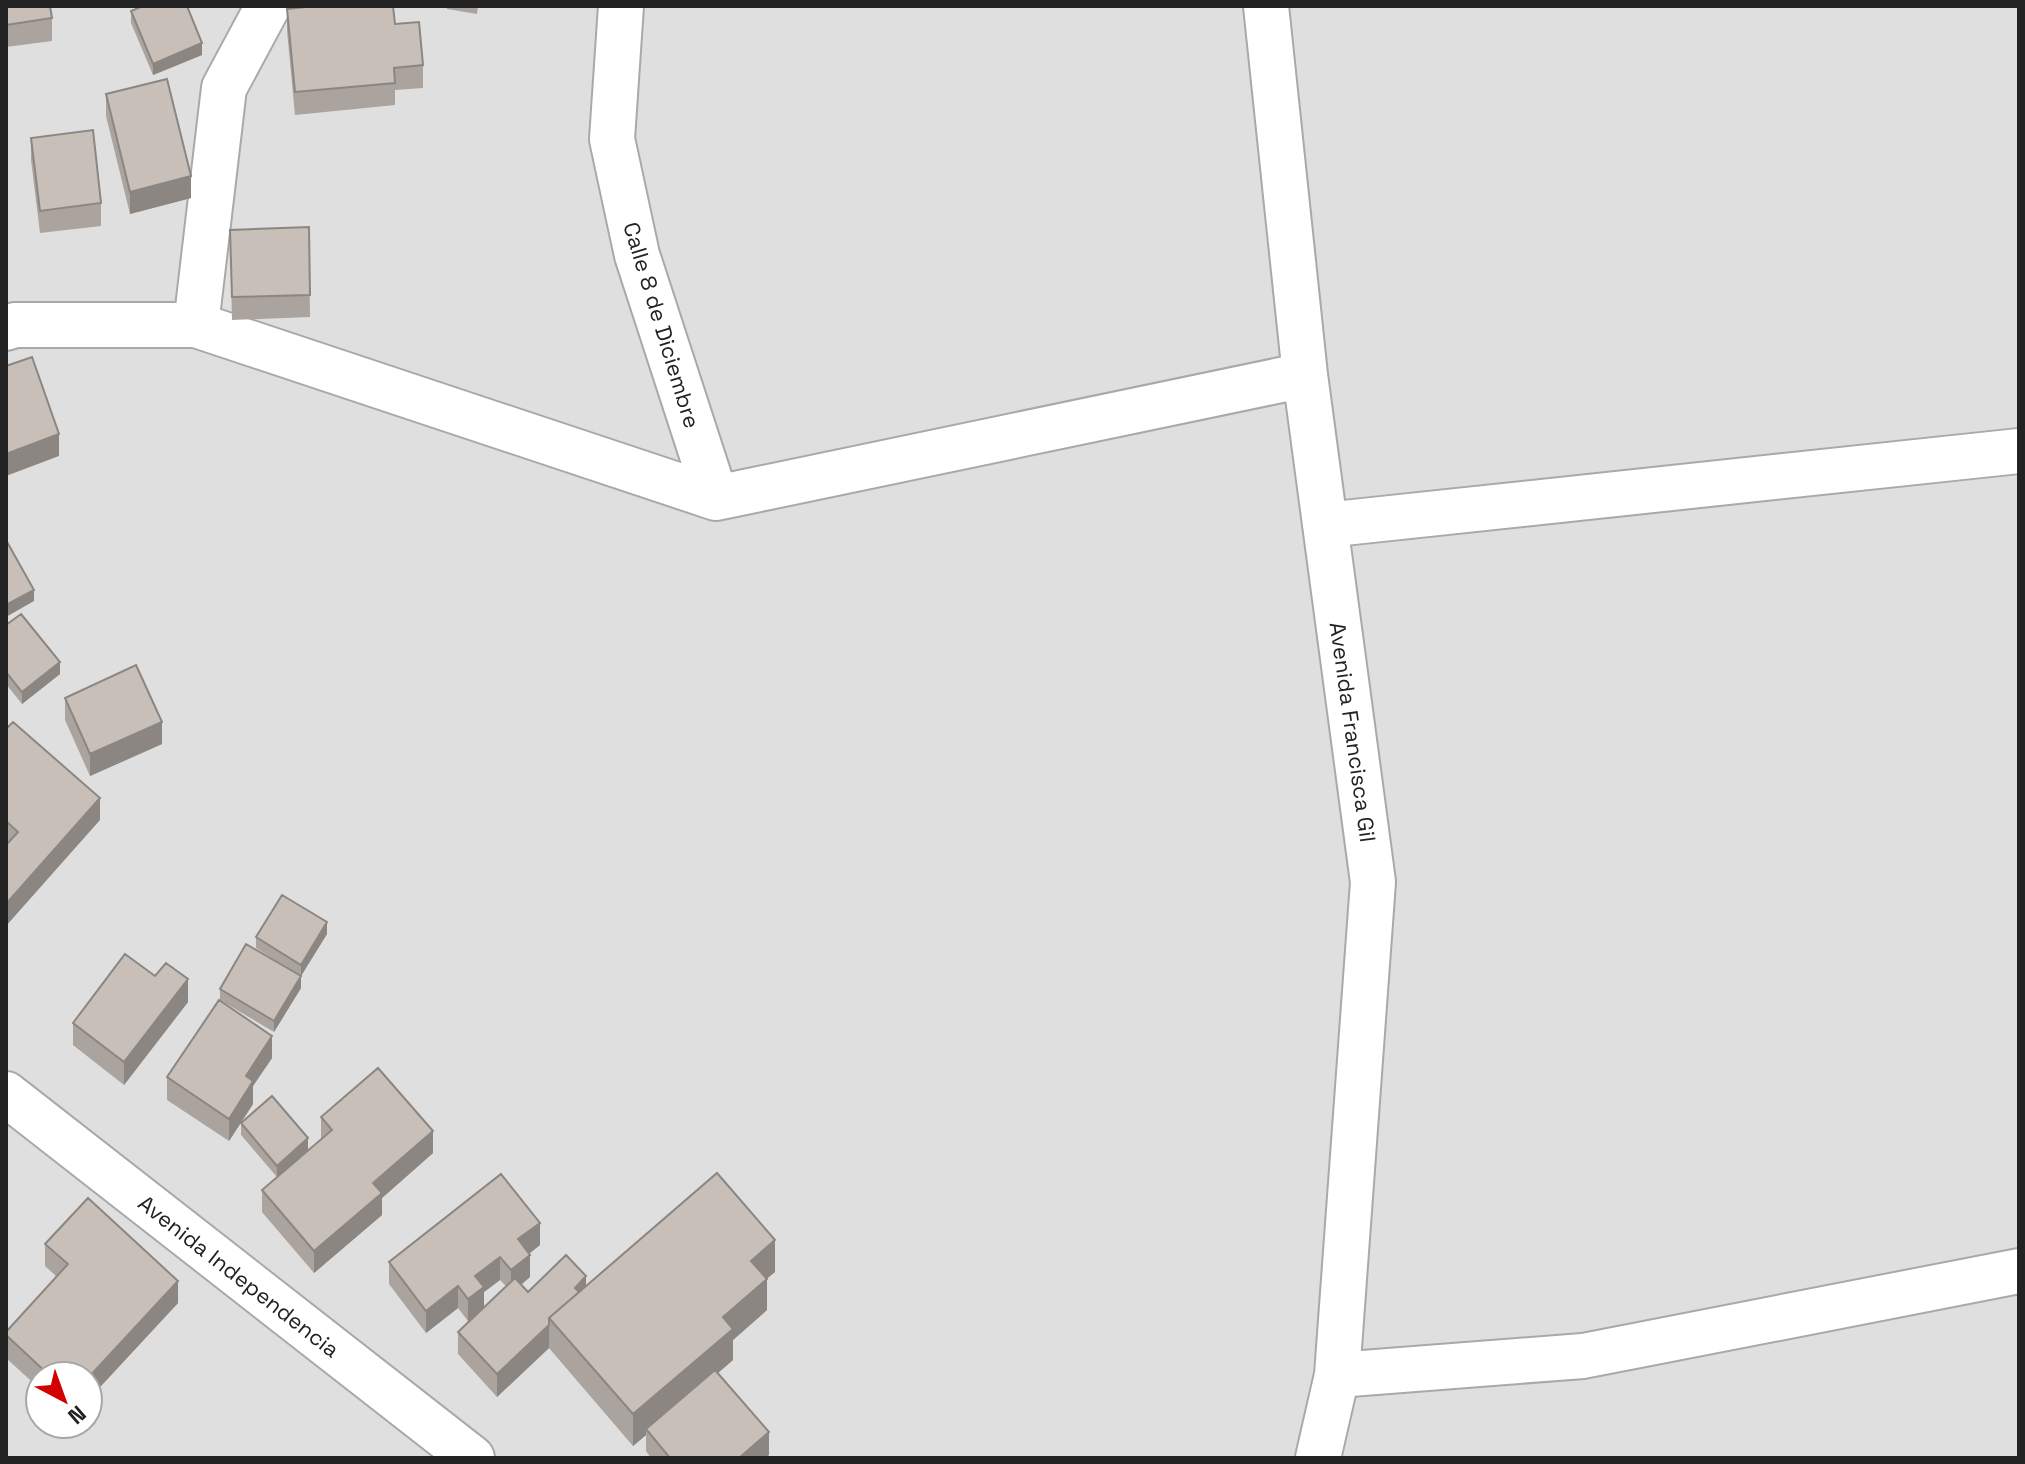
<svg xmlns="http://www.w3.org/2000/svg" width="2025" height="1464" font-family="'Space Grotesk',sans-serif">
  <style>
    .residential { fill: #e0dfdf; fill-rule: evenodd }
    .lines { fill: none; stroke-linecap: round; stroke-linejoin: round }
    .minor-casing { stroke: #a9a9a9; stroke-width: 48 }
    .minor { stroke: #fff; stroke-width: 44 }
    .wall { fill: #aba49e; fill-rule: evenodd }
    .shaded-wall { fill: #8b8681 }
    .building { fill: #c7bfb8; stroke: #8b8681; stroke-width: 2 }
    .labels { text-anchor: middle; stroke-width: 8; stroke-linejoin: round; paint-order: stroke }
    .street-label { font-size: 22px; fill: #222; stroke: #fff }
  </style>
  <rect width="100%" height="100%" fill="#f2efe9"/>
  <path class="residential" d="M6,6H2019V1458H6ZM40,1376H88V1424H40Z"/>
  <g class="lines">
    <g class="minor-casing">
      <path id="minor" d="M621,6L612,139L637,255L716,498
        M1266,6L1305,375L1373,882L1337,1375L1318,1458
        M196,325L224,88L268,6
        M6,328L15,325H196L716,498L1305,375
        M1325,525L2019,451
        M6,1094L472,1458
        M1337,1375L1583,1356L2019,1271"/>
    </g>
    <use href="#minor" class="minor"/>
  </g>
  <path class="wall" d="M6,6L52,18V41L6,47Z
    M447,6H478L477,14L447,9Z
    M287,9L395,24L423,65V88L395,90V105L295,115L287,31Z
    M131,11L202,55L153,75L131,23Z
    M106,94L191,198L130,214L106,116Z
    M31,138L101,203V226L40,233L31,160Z
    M309,227L310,317L232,320L230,230Z
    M6,625L60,674L22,704L6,684Z
    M65,698L162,744L90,776L65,720Z
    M6,729L100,820L7,844L6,843Z
    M327,934L301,976L256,948V937Z
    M301,988L274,1032L220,1000V989Z
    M188,1002L124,1085L73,1045V1023Z
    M272,1058L253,1086V1104L229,1141L167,1100V1077Z
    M321,1117L433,1153L382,1198V1215L314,1273L262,1212V1190L321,1139Z
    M241,1123L308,1150L277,1177L241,1135Z
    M45,1244L178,1303L88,1400V1376H40V1389L6,1358V1332L57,1277L45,1266Z
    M540,1245L529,1254L530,1277L521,1285L528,1292L586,1286L775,1272L766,1279L767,1310L733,1340V1360L718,1373L769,1455L765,1458H651L646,1451V1435L633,1446L549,1348L497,1397L458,1354V1332L468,1321L458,1308L426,1333L389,1284V1262ZM500,1280L506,1286L484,1307V1292Z"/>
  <path class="shaded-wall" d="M202,43V55L153,75V64Z
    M191,176V198L130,214V192Z
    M59,434V456L6,476V454Z
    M34,590V601L6,617V605Z
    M60,662V674L22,704V692Z
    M162,722V744L90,776V754Z
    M100,798V820L6,926V904Z
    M327,922V934L301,976V965Z
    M301,976V988L274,1032V1021Z
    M188,979V1002L124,1085V1062Z
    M272,1036V1058L253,1086V1104L229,1141V1119L246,1076Z
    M433,1131V1153L382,1198V1215L314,1273V1251L373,1183Z
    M308,1138V1150L277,1177V1166Z
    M540,1223V1245L518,1262V1239Z
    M775,1240V1272L751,1292V1261Z
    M530,1255V1277L511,1293V1270Z
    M500,1257V1280L484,1292V1309L468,1321V1299L475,1276Z
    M586,1276V1299L575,1288Z
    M767,1279V1310L733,1340V1360L649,1432L646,1429V1435L633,1446V1414L723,1317Z
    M178,1281V1303L88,1400V1378Z
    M458,1286V1308L426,1333V1311Z
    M549,1325V1348L497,1397V1374Z
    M769,1432V1455L765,1458H739Z"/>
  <path class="building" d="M6,6H50L52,18L6,25Z
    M143,6H187L202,43L153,64L131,11Z
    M315,6H393L395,24L419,22L423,65L394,68L395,83L295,92L287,9Z
    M167,79L191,176L130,192L106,94Z
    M93,130L101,203L40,211L31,138Z
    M309,227L310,295L232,297L230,230Z
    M32,357L59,434L6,454V366Z
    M6,540L34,590L6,605Z
    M21,614L60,662L22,692L6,672V625Z
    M136,665L162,722L90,754L65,698Z
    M13,722L100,798L6,904V845L18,832L6,821V729Z
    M282,895L327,922L301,965L256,937Z
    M246,944L301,976L274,1021L220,989Z
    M125,954L155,976L166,963L188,979L124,1062L73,1023Z
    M219,1000L272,1036L246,1076L253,1081L229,1119L167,1077Z
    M378,1068L433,1131L373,1183L382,1193L314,1251L262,1190L332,1130L321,1117Z
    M272,1096L308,1138L277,1166L241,1123Z
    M717,1173L775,1240L751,1261L767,1279L723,1317L733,1329L633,1414L549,1318Z
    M501,1174L540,1223L518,1239L530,1255L511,1270L500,1257L475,1276L484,1287L468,1299L458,1286L426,1311L389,1262Z
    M88,1198L178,1281L88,1378V1376H50L6,1335V1332L68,1264L45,1244Z
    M566,1255L586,1276L575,1288L579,1292L549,1318V1325L497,1374L458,1332L515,1278L528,1292Z
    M715,1370L769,1432L739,1458H670L646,1429Z"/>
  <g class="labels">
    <g class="street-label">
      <text transform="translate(662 325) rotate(73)" y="8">Calle 8 de Diciembre</text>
      <text transform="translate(1353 732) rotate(82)" y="8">Avenida Francisca Gil</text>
      <text transform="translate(239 1276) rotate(38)" y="8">Avenida Independencia</text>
    </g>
  </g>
  <rect width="2025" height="1464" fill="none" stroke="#222222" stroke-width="16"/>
  <g transform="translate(64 1400) rotate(139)"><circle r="38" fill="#ffffff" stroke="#a7a7a7" stroke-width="2"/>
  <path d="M0-6L14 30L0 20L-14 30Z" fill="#d40000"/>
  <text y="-12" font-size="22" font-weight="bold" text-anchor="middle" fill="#222222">N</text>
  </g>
</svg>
